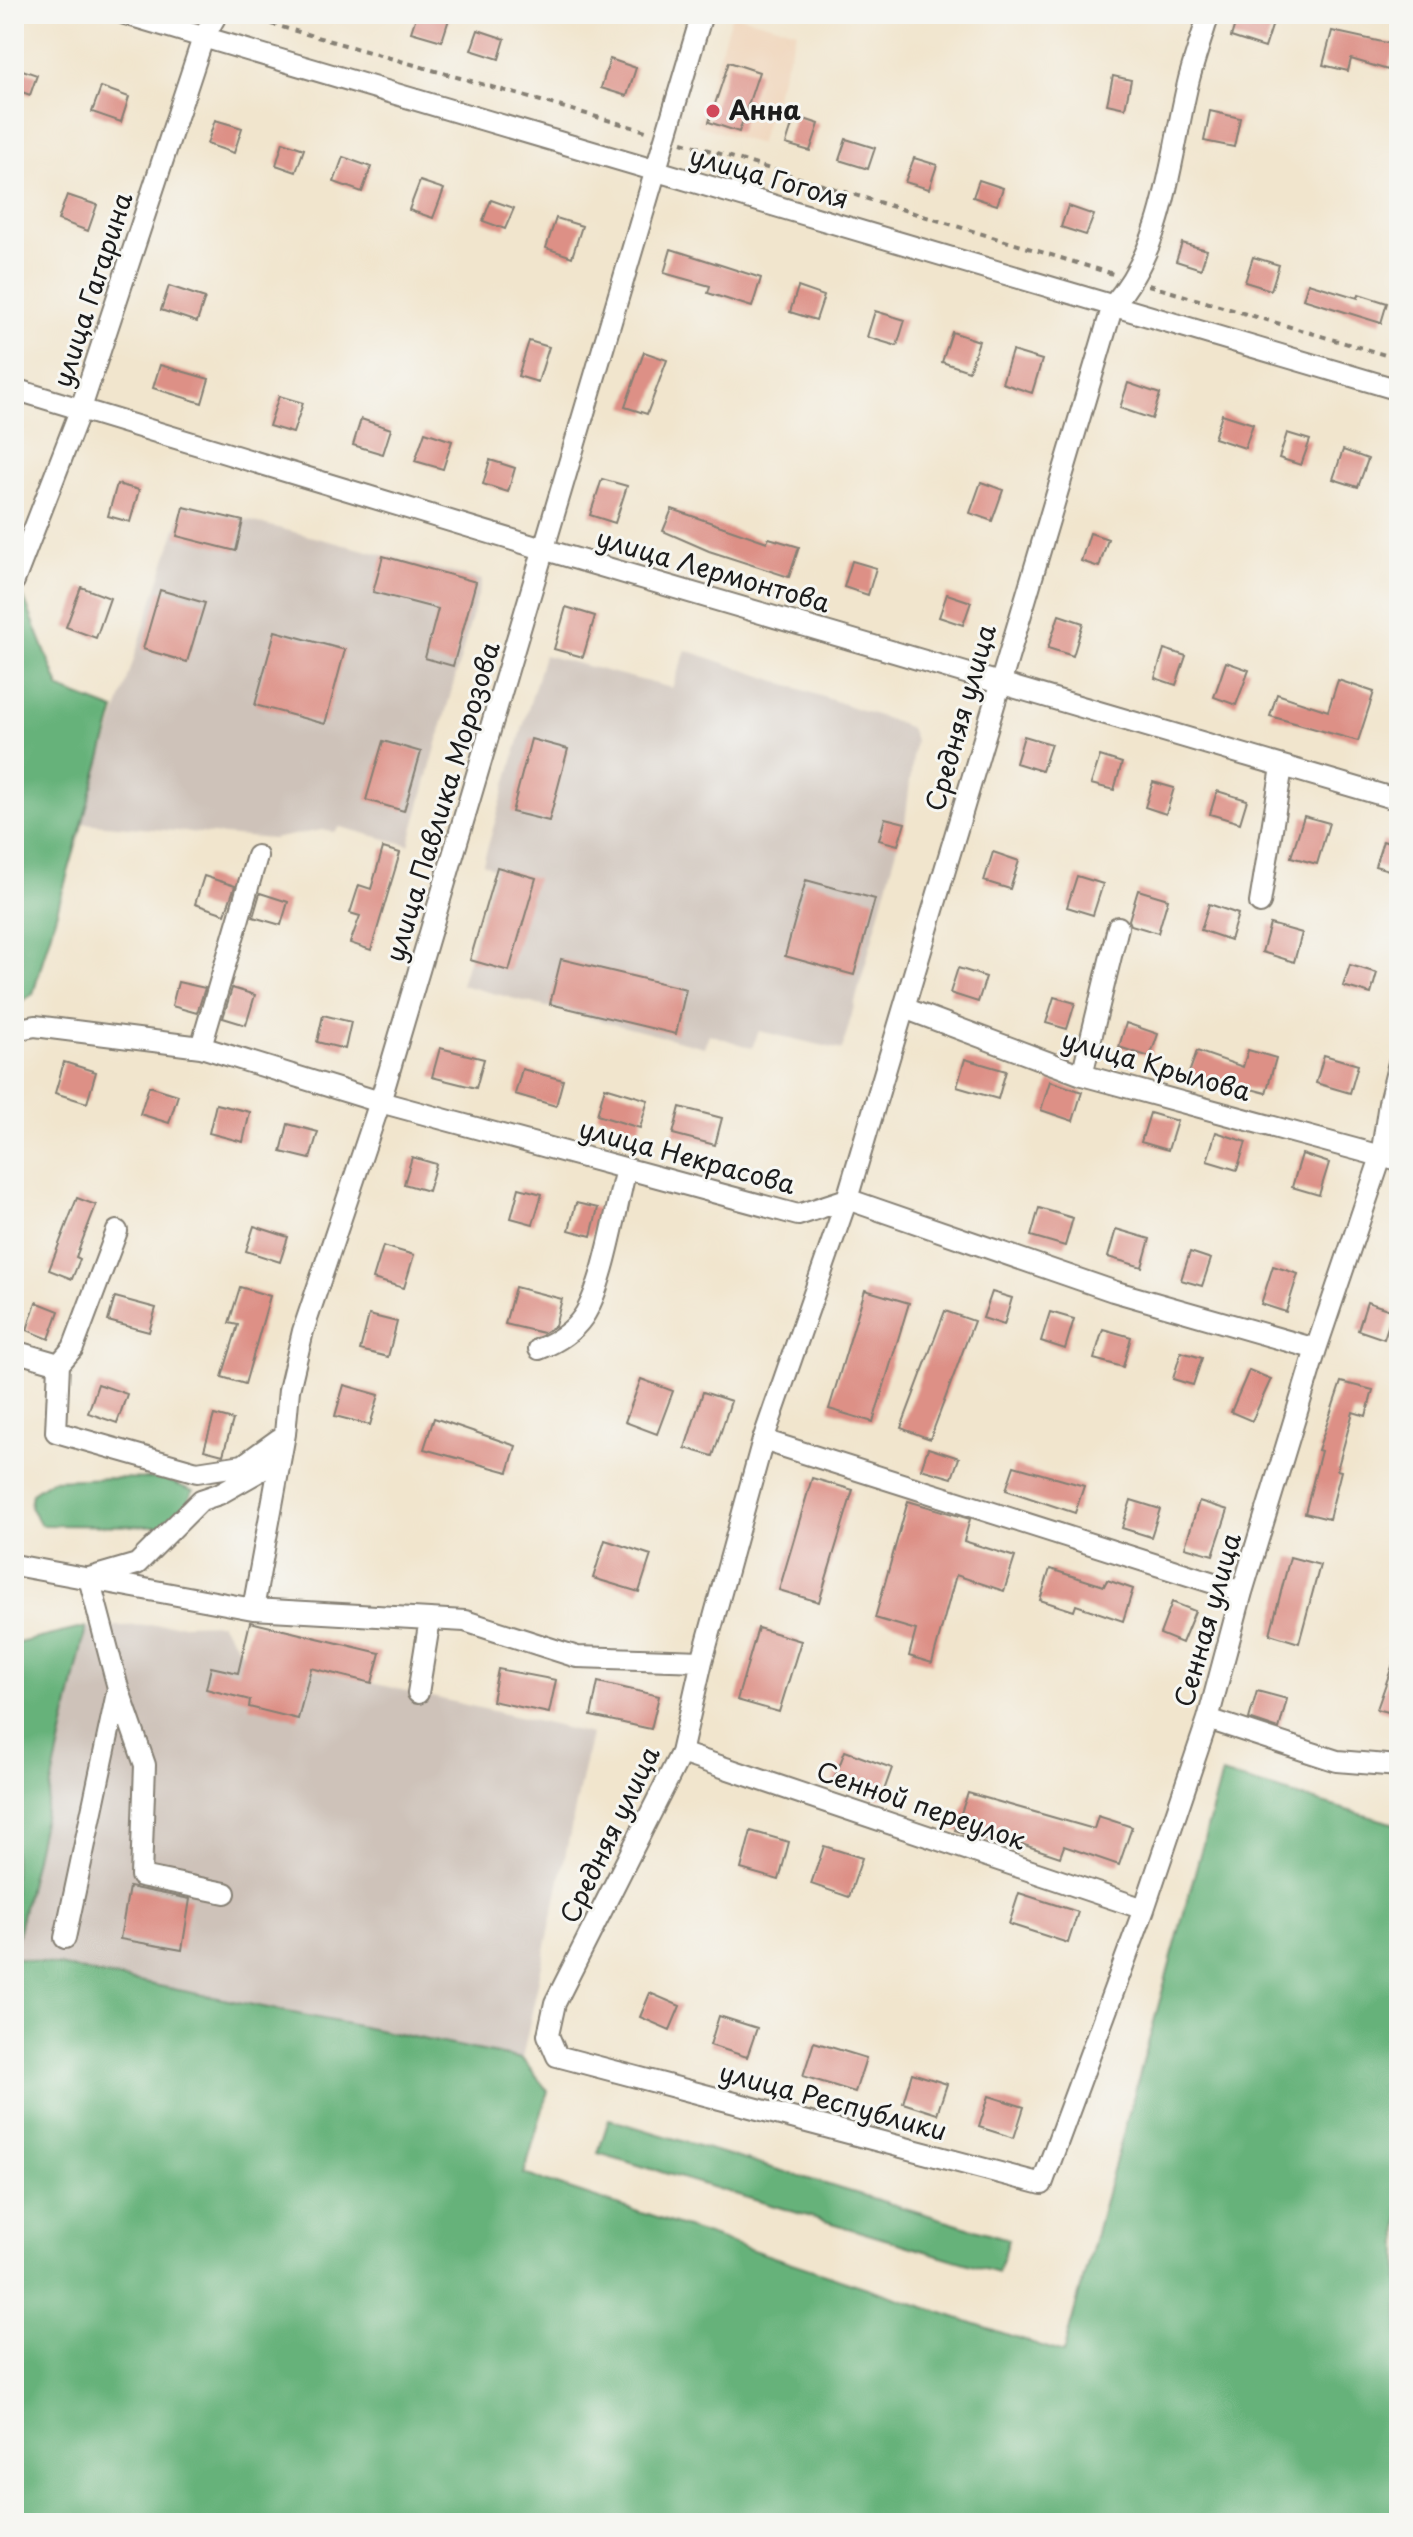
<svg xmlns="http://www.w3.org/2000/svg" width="1413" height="2537" font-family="'Playpen Sans',sans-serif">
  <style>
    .built { fill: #f0d6bc }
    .industrial { fill: #cec2b9 }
    .forest { fill: #66b27a; stroke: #41674b; stroke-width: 2 }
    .building { fill: #dd9086 }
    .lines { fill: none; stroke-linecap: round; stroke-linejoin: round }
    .minor-casing { stroke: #868074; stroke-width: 24 }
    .path { stroke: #868074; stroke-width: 4; stroke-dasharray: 6 6; stroke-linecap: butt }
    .minor { stroke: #fff; stroke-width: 20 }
    .poi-dot { fill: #d1495b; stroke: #f6f6f2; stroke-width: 3 }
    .labels { text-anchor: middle; stroke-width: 6; stroke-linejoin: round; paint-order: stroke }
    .poi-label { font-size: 26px; font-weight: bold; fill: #1c1c1c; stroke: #f6f6f2; text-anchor: start }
    .street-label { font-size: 26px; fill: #1c1c1c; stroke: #f6f6f2 }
  </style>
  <rect width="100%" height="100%" fill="#f6f6f2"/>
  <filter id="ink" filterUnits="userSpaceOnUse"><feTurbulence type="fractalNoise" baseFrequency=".0125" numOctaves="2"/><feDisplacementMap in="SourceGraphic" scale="16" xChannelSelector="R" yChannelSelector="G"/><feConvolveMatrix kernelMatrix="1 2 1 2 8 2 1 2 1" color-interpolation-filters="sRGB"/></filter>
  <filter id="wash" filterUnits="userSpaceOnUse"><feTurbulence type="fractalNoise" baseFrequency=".006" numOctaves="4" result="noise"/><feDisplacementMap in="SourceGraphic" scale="32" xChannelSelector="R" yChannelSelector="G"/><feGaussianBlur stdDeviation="1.8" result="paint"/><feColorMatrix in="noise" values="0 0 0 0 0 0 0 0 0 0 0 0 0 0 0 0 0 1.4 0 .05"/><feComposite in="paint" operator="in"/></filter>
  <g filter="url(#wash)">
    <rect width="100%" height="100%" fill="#f1e5cd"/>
    <path class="built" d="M732,14L797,31L759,144L697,125Z"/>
    <path class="industrial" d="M184,504L482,580L409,845L340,827L334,832L322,830L272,839L81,823Z
      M686,650L899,723L910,728L915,740L905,823L885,818L879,839L898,845L842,1050L759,1031L752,1048L709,1034L704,1047L461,985L494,869L483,863L544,655L672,688Z
      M220,1623L243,1653L591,1734L522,2059L14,1957L86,1627Z"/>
    <path class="forest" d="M24,598L60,689L115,710L33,994L14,1006V609Z
      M113,1478L164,1479L193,1491L185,1508L161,1526L41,1525L30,1507L32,1493L52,1480Z
      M86,1627L14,1953V1644Z
      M1222,1774L1399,1825V2523H14V1957L522,2059L548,2091L524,2174L1063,2353Z
      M609,2119L1008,2239L998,2273L598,2153Z"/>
    <g id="blocks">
      <path class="building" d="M417,14L449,19L442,41L411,32Z
        M1238,14H1276L1265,48L1231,37Z
        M478,30L505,39L499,59L471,50Z
        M1332,31L1396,45L1388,70L1351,59L1348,71L1323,65Z
        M610,59L636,68L627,96L601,88Z
        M729,62L759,72L739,132L709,122Z
        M14,67L37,75L30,95L14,89Z
        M1113,76L1131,80L1125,108L1107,104Z
        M101,87L129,97L121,122L92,112Z
        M1210,111L1240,118L1234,147L1204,141Z
        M795,116L819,124L810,151L786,144Z
        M215,120L242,128L234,153L207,144Z
        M846,139L875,148L868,169L839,160Z
        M283,142L304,149L296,172L276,165Z
        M343,157L371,167L362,192L334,182Z
        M914,158L937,165L929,189L905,182Z
        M979,180L1003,188L997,205L973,197Z
        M420,181L444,189L433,218L409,210Z
        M67,195L97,205L88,231L58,220Z
        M491,200L514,208L505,229L483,221Z
        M1068,206L1094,215L1086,235L1061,227Z
        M556,218L582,226L572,257L546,248Z
        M1182,243L1207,250L1201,269L1176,261Z
        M671,249L761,278L752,307L708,293L710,286L664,273Z
        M1253,257L1279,265L1271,290L1245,282Z
        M1308,283L1358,298L1359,294L1387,303L1381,323L1303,299Z
        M169,286L205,298L197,322L161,310Z
        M798,287L824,296L816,320L790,312Z
        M875,311L905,320L897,346L867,337Z
        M952,332L979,341L969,371L942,362Z
        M529,341L549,347L538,382L518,376Z
        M1012,351L1042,360L1032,393L1002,383Z
        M644,352L667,360L647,414L625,407Z
        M160,365L209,379L202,403L153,388Z
        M1128,383L1160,394L1152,419L1120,408Z
        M279,396L303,403L293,433L269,426Z
        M1222,414L1253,424L1245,448L1214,438Z
        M361,419L391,429L383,454L353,445Z
        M425,432L452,441L443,469L415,461Z
        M1287,433L1310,440L1301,465L1279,458Z
        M1343,450L1368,459L1358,487L1333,479Z
        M490,460L515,468L508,492L483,484Z
        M602,479L627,486L615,523L590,515Z
        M981,482L1003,490L992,521L970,513Z
        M117,484L139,490L130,522L108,516Z
        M184,507L243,521L236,551L177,536Z
        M672,509L767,542L769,538L799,547L789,577L709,551L663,531Z
        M1090,533L1108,539L1099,567L1081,561Z
        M383,556L476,582L453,666L425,658L438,609L373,592Z
        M852,561L876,568L868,595L844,587Z
        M81,587L110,598L96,638L66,627Z
        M160,590L205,603L187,662L143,649Z
        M947,594L971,602L963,625L939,617Z
        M566,607L595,616L583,657L554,649Z
        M1059,615L1083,623L1073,656L1048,648Z
        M275,631L345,650L325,724L255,705Z
        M1164,649L1186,656L1176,685L1155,678Z
        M1226,662L1249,670L1236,705L1214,697Z
        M1338,680L1374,692L1358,741L1270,716L1277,694L1328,711Z
        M1024,736L1051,744L1042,771L1016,763Z
        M531,739L568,749L549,821L512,812Z
        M383,741L421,752L404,811L366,800Z
        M1100,756L1122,763L1114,790L1091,784Z
        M1153,782L1174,788L1166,814L1145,807Z
        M1217,791L1247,800L1240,823L1210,814Z
        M1304,816L1329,823L1317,864L1291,857Z
        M885,818L905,823L898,845L879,840Z
        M1383,841L1399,846V873L1375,866Z
        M383,848L400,853L371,950L350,943L360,916L350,913L359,885L371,889Z
        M993,852L1019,861L1010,889L984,881Z
        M497,867L536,878L509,971L470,960Z
        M204,876L235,886L225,914L195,904Z
        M1077,876L1103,884L1093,915L1067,907Z
        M806,880L875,899L854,975L785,956Z
        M1138,890L1168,899L1158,933L1131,925L1129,920Z
        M260,893L288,902L281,925L253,917Z
        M1209,904L1238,914L1230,940L1201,930Z
        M1270,924L1302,933L1294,962L1262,952Z
        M561,959L686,989L676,1034L550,1004Z
        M1350,965L1377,973L1371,994L1343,986Z
        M958,968L986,977L978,1002L950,993Z
        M178,982L205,988L197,1013L172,1006Z
        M232,988L255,995L246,1025L223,1018Z
        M1054,997L1075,1003L1067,1029L1046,1023Z
        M323,1015L351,1022L345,1049L317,1042Z
        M1126,1023L1158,1034L1150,1057L1119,1047Z
        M440,1048L484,1059L476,1088L432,1077Z
        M1248,1050L1276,1058L1266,1093L1221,1081L1219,1087L1188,1076L1197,1051L1243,1067Z
        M1324,1055L1358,1065L1350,1093L1316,1083Z
        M965,1059L1006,1071L998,1099L957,1087Z
        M64,1062L96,1072L87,1103L55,1093Z
        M522,1069L563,1080L556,1106L515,1094Z
        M1050,1081L1082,1092L1073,1121L1041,1110Z
        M149,1086L178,1095L169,1123L140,1114Z
        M605,1087L648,1100L640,1128L597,1115Z
        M216,1104L250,1112L243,1142L209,1133Z
        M680,1107L722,1118L715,1145L673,1134Z
        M1150,1113L1177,1121L1168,1150L1141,1142Z
        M288,1124L318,1132L310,1159L281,1152Z
        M1216,1132L1246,1142L1237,1170L1207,1161Z
        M1302,1154L1329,1163L1319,1195L1292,1187Z
        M412,1157L436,1164L428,1191L404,1184Z
        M519,1188L542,1194L533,1224L511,1218Z
        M77,1198L96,1205L76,1257L80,1259L72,1279L49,1270Z
        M576,1203L598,1208L591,1236L569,1230Z
        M1039,1208L1073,1218L1065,1246L1031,1236Z
        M254,1226L288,1237L280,1262L246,1251Z
        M1116,1229L1150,1239L1142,1267L1108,1257Z
        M383,1246L414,1255L404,1288L373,1279Z
        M1190,1252L1211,1259L1202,1286L1181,1280Z
        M1273,1266L1298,1274L1286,1312L1261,1304Z
        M240,1287L270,1296L245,1384L222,1377L238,1325L229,1323Z
        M515,1287L562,1299L555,1326L543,1333L505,1324Z
        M865,1290L909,1303L873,1422L829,1409Z
        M992,1292L1012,1298L1004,1325L983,1318Z
        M115,1297L156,1308L149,1332L108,1321Z
        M36,1302L59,1311L49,1339L27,1330Z
        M1367,1302L1393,1311L1384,1339L1358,1330Z
        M945,1311L974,1321L930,1439L901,1428Z
        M1050,1312L1074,1319L1065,1349L1041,1341Z
        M369,1315L397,1322L388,1357L360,1350Z
        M1103,1329L1131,1337L1123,1367L1094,1359Z
        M1181,1352L1202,1358L1193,1385L1173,1379Z
        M1249,1370L1271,1379L1252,1421L1231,1412Z
        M641,1379L673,1391L657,1434L625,1422Z
        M1341,1382L1373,1390L1366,1416L1353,1412L1337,1470L1341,1471L1329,1519L1305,1513L1321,1451L1318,1450Z
        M98,1384L127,1394L117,1423L88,1413Z
        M344,1385L379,1395L370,1425L335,1416Z
        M703,1392L731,1401L713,1456L685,1448Z
        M214,1415L233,1420L223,1455L204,1450Z
        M434,1418L516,1446L508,1472L424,1449Z
        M928,1448L959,1458L952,1478L921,1469Z
        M1014,1466L1084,1486L1075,1513L1006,1490Z
        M812,1478L853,1490L819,1602L779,1590Z
        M1131,1500L1160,1509L1151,1537L1122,1528Z
        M908,1501L970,1519L964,1541L1015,1557L1004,1591L956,1575L932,1663L909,1656L916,1630L875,1618Z
        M1199,1501L1228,1510L1213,1555L1185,1547Z
        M605,1540L651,1555L639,1592L593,1578Z
        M1290,1557L1320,1565L1299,1643L1270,1634Z
        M1050,1569L1104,1586L1107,1580L1133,1589L1123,1621L1076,1605L1074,1611L1040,1600Z
        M1172,1602L1195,1611L1182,1643L1160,1634Z
        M250,1622L380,1653L372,1683L311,1668L298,1719L249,1707L250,1700L206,1689L211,1667L238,1673Z
        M758,1628L801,1641L779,1712L737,1700Z
        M1395,1658H1399V1715L1377,1709Z
        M498,1669L556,1680L549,1713L492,1701Z
        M598,1682L659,1696L651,1729L591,1716Z
        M1257,1691L1287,1699L1279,1729L1249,1719Z
        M845,1751L892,1768L881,1799L833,1782Z
        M968,1793L1094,1829L1098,1816L1132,1827L1119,1865L1064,1846L1060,1857L992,1834L989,1841L955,1830Z
        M751,1831L789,1842L779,1880L741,1869Z
        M824,1846L862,1858L849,1897L811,1884Z
        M129,1887L190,1899L182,1950L120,1939Z
        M1019,1893L1078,1912L1068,1943L1009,1924Z
        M650,1993L680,2006L670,2030L640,2017Z
        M719,2016L757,2028L747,2057L710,2045Z
        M814,2042L866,2058L855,2092L803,2076Z
        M912,2073L947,2084L937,2114L903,2103Z
        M989,2096L1024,2107L1014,2138L979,2127Z"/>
    </g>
  </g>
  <g filter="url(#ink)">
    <use href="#blocks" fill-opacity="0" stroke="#868074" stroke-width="2"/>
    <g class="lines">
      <g class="minor-casing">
        <path id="minor" d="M125,14L1399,390
          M1209,14C1202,36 1195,57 1189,79C1170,156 1167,243 1113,305L847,1199L763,1440L702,1661L681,1753L555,2003L548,2035L557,2056L1042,2184L1144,1909L1208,1719L1242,1592L1316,1349L1381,1157L1389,1103L1399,1063
          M14,389L546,550L1399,800
          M14,581L81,408L203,38L217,14
          M1260,903L1282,767
          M904,1008L1082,1075L1399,1161
          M14,1030L35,1026L201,1047L380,1102L798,1215L847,1199L1113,1291L1316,1349
          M201,1047L257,856
          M1082,1075L1118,927
          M539,1349C557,1342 572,1333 583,1317C604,1286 616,1207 626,1169
          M14,1351L59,1364L56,1432L197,1472L243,1465L279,1439
          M59,1364L73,1348L117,1231
          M763,1440L1242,1592
          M14,1565L253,1609L465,1621L577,1657L702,1661
          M253,1609L285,1434L289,1390L303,1331L380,1102L702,14
          M118,1688L145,1765L141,1876L225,1893
          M418,1693L430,1619
          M1208,1719L1337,1761L1399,1766
          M681,1753L1144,1909
          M65,1938L118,1688L89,1578L137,1564L201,1500L219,1494L265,1468L279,1445"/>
      </g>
      <path class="path" d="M236,14L646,131
        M682,142L1113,274
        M1148,285L1399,359"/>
      <use href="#minor" class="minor"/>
    </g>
  </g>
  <circle class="poi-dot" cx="713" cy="111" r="8"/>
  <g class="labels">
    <g class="poi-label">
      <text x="729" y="120">Анна</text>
    </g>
    <g class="street-label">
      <text transform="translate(769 178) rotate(16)" y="9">улица Гоголя</text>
      <text transform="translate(93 290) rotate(-72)" y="9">улица Гагарина</text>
      <text transform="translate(713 571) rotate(16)" y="9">улица Лермонтова</text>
      <text transform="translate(961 718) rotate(-74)" y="9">Средняя улица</text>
      <text transform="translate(443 802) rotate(-73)" y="9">улица Павлика Морозова</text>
      <text transform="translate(1156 1066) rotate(16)" y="9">улица Крылова</text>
      <text transform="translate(687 1157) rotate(15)" y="9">улица Некрасова</text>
      <text transform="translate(1208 1620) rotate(-74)" y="9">Сенная улица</text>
      <text transform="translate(921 1806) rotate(19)" y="9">Сенной переулок</text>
      <text transform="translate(610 1835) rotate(-64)" y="9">Средняя улица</text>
      <text transform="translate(833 2102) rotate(15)" y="9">улица Республики</text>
    </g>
  </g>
  <rect width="1413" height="2537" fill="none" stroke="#f6f6f2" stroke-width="48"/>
</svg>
